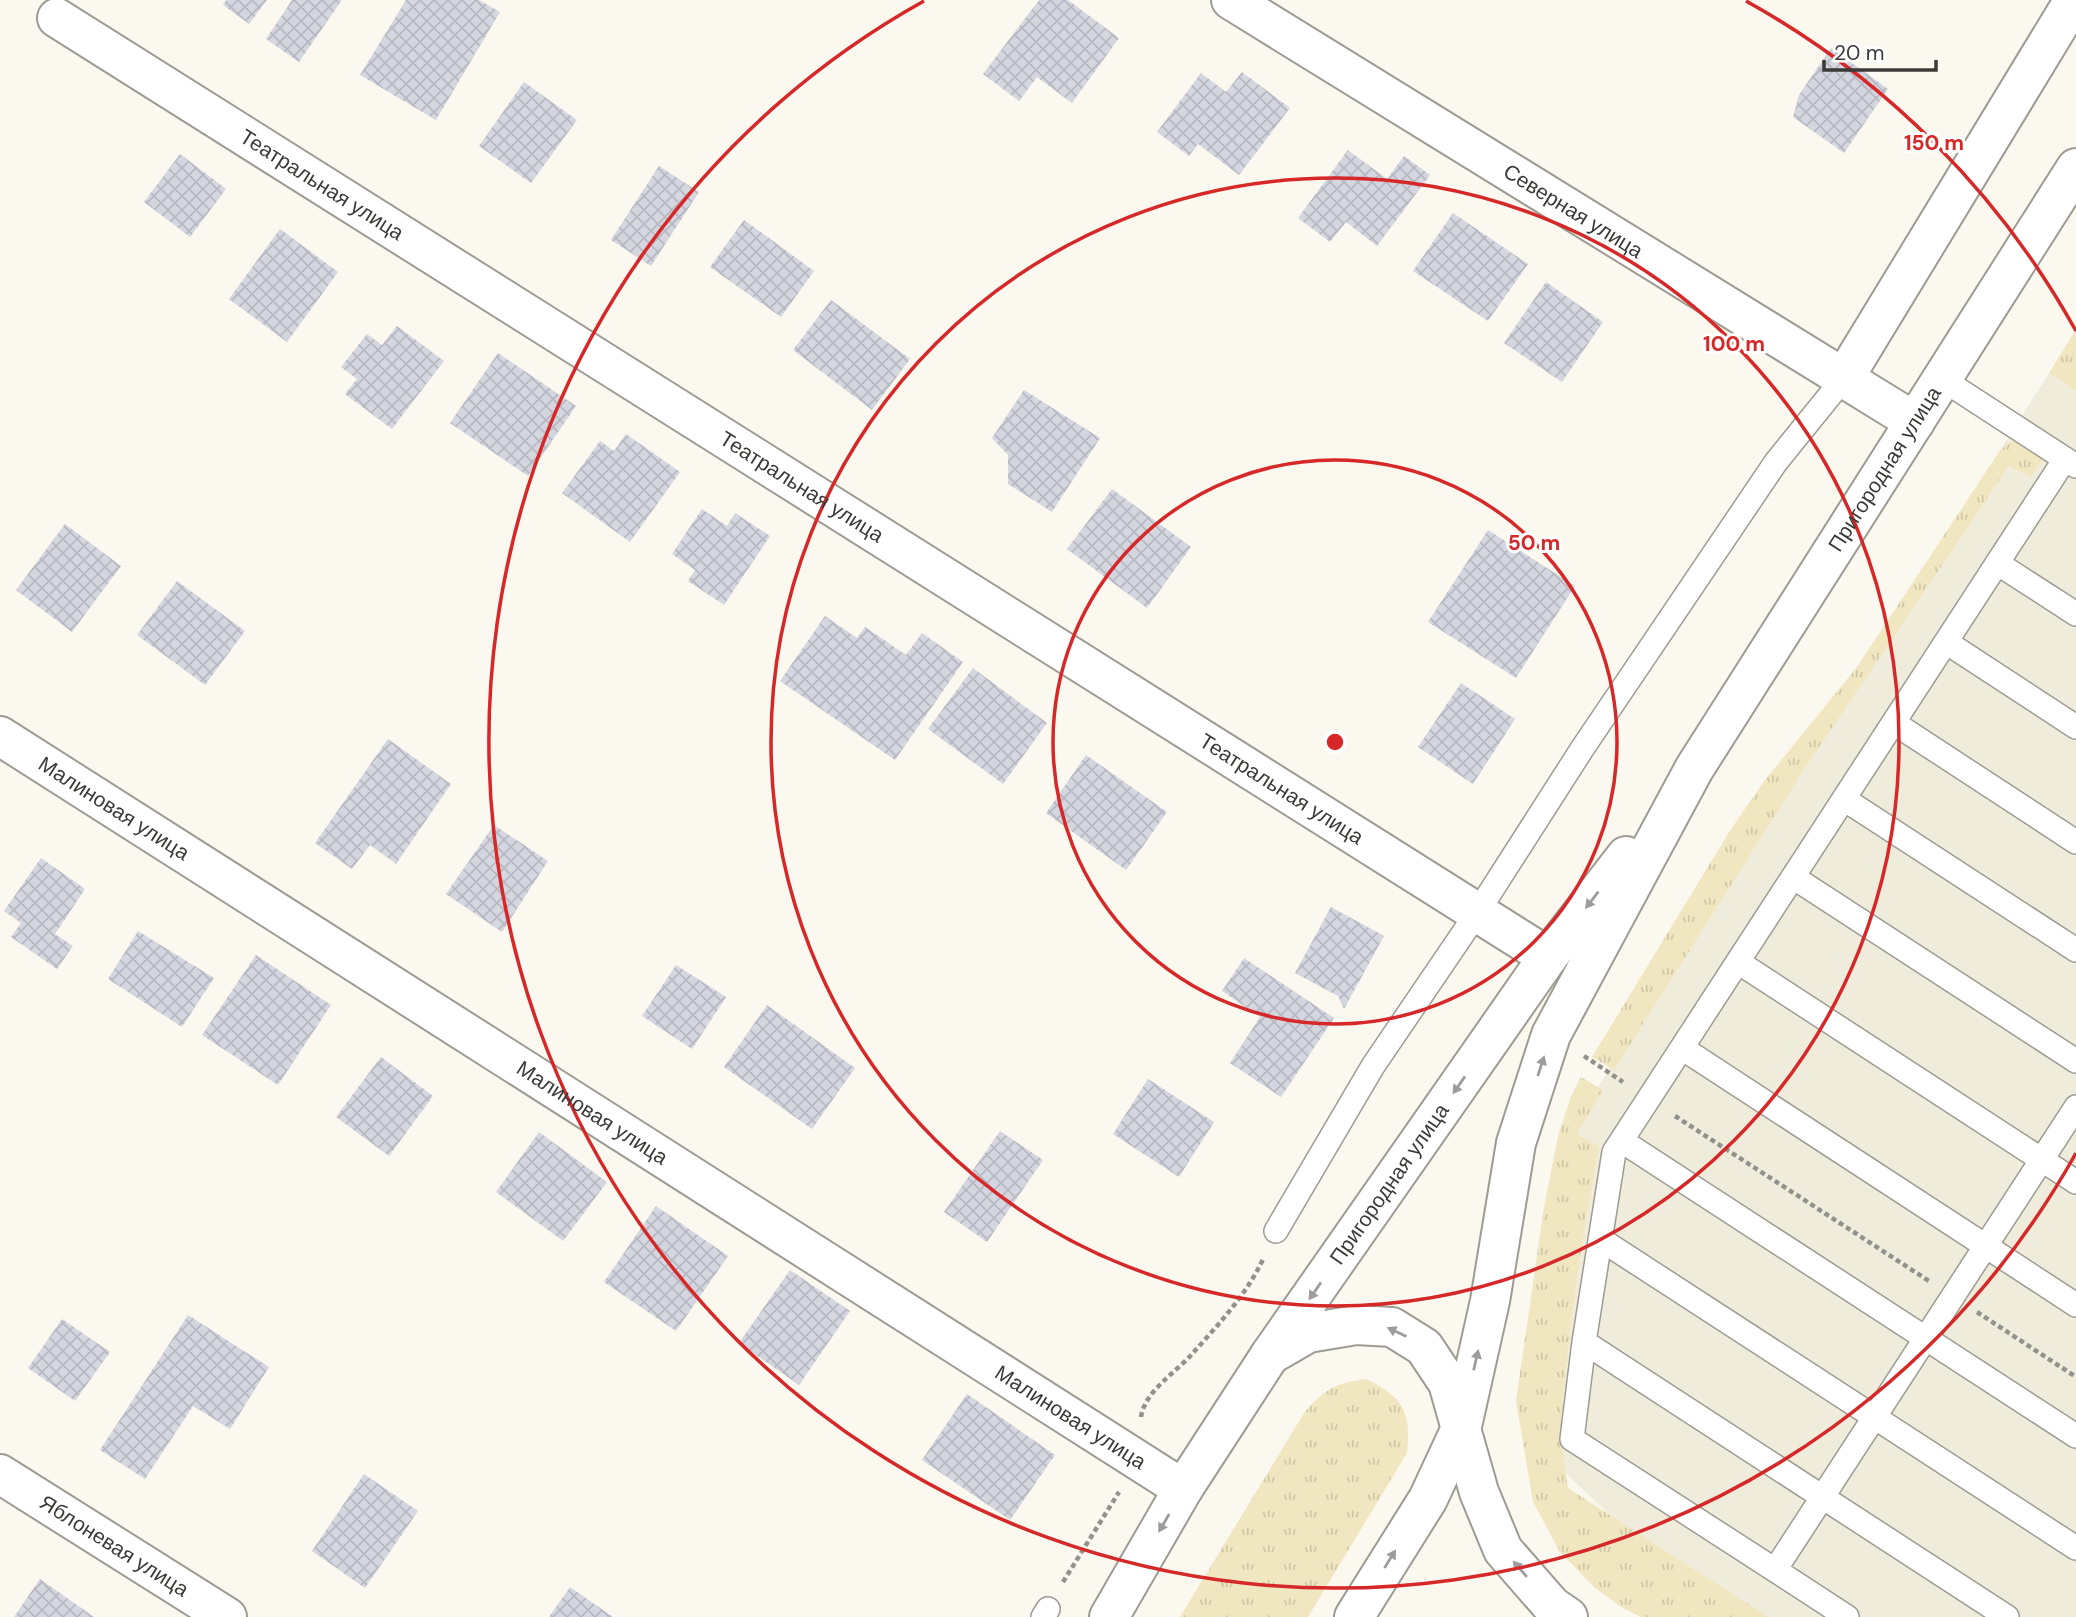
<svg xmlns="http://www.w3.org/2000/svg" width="2076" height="1617" font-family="'DM Sans',sans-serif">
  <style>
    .built { fill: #f0ecdb }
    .grass { fill: url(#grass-tufts) }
    .building { fill: url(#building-cross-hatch) }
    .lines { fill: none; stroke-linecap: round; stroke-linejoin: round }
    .lane-casing { stroke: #9d9b92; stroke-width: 26 }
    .street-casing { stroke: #9d9b92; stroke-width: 42 }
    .secondary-casing { stroke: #9d9b92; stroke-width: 42 }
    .primary-casing { stroke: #9d9b92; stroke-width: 42 }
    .path { stroke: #93918b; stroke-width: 4.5; stroke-dasharray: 5 3.5; stroke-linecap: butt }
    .lane { stroke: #fff; stroke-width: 23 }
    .street { stroke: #fff; stroke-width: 38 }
    .secondary { stroke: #fff; stroke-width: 38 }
    .primary { stroke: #fff; stroke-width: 38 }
    .oneway { fill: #9d9c9b }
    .ring { fill: none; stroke: #d62828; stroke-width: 3.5 }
    .labels { text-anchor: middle; stroke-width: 6; stroke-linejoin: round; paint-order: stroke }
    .street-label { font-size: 21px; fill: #3b3a37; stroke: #fff }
    .centre { fill: #d62828; stroke: #fff; stroke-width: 3.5 }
    .ring-label { font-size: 21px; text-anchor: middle; font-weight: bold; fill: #d62828; stroke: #fff; stroke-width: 6; stroke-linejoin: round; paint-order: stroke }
  </style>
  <defs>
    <pattern id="grass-tufts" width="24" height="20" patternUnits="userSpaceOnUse" patternTransform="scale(1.75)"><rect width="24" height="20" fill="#f0e7c1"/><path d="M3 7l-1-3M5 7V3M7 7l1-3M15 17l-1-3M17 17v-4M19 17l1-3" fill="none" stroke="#cfc7a6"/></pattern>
    <pattern id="building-cross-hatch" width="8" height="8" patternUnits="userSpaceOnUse" patternTransform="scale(1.75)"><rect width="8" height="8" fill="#d4d6e0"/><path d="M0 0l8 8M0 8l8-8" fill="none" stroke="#b7b8c1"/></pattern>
  </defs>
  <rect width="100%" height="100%" fill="#fbf8ef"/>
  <path class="built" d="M2049,373L2076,391V1617H1750L1684,1585L1542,1451L1569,1133Z"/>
  <path class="grass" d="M2076,329V391L2049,373Z
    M2024,440L2046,454L2031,477L2009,466L1805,768L1614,1070L1592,1057L1731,829L1765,780L1857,667L1999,452L2010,442Z
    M1581,1077L1603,1090L1577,1134L1599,1147L1579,1262L1565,1376L1560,1435L1568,1488L1768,1617H1641L1621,1607L1594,1587L1560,1552L1533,1502L1516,1401L1544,1207L1558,1136L1571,1096Z
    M1366,1379C1402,1396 1412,1412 1407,1453L1308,1617H1180L1304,1413C1326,1388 1334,1384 1366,1379Z"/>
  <path class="building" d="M226,0H267L249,24L223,5Z
    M292,0H342L299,62L266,39Z
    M406,0H479L500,12L436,120L360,75Z
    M1039,0H1068L1119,38L1072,103L1037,77L1019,101L983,74Z
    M1831,48L1888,89L1844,153L1793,117L1799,95Z
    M1242,72L1290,108L1239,175L1198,144L1189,156L1157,132L1201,73L1226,92Z
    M524,82L577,120L531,183L479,146Z
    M1348,150L1387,179L1404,156L1430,175L1377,246L1346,222L1330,242L1298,218Z
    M180,154L226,189L190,237L144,202Z
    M659,166L699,192L651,266L611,240Z
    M1453,213L1528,264L1488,321L1413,271Z
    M744,220L814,271L781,317L710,267Z
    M280,229L338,272L287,342L229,299Z
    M1546,282L1603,322L1562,382L1504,343Z
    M831,300L910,359L872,410L793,350Z
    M397,326L444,361L392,429L345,394L357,379L341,367L367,334L382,345Z
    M498,353L576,406L528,476L450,423Z
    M1024,390L1100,438L1052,512L1008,484V455L992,438Z
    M626,434L680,472L630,542L562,493L600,441L614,451Z
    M1112,489L1191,547L1147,608L1067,549Z
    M702,509L727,526L735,513L770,536L724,605L688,581L695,570L672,554Z
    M65,524L121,566L72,632L16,590Z
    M1488,530L1575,586L1516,678L1428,622Z
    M177,581L245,631L205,685L137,635Z
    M825,616L857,638L865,627L906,655L922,633L963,662L895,760L780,681Z
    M973,668L1047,723L1003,784L928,729Z
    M1461,683L1515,719L1473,784L1418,747Z
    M388,739L451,784L396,864L370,845L352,869L315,843Z
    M1086,755L1167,812L1126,870L1046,813Z
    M494,825L548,861L502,932L446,894Z
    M41,858L85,889L55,934L73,946L57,969L11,937L21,923L4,911Z
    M1331,907L1384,936L1344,1009L1338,996L1295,973Z
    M138,931L214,978L182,1027L108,979Z
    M256,955L331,1005L278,1085L202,1035Z
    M1244,958L1334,1018L1281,1097L1230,1063L1260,1017L1222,991Z
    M676,965L726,997L692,1049L642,1016Z
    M767,1005L855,1068L812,1129L724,1067Z
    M381,1057L433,1096L389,1156L336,1117Z
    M1148,1079L1214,1122L1179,1177L1113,1134Z
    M1000,1131L1043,1160L987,1242L944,1212Z
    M539,1132L607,1182L563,1241L496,1192Z
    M656,1206L728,1256L676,1331L604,1282Z
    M790,1270L850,1311L799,1385L739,1343Z
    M188,1315L269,1367L230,1429L193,1406L145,1479L100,1450Z
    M62,1319L110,1352L75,1401L28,1368Z
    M967,1394L1055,1455L1010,1520L922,1460Z
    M364,1474L418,1511L365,1588L312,1551Z
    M40,1579L94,1617H14Z
    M570,1587L613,1617H549Z"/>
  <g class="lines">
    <g class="lane-casing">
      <path id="lane" d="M1942,379L2076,466
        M2065,459L1614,1152L1584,1342L1572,1439L1775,1570L2076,1107
        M1997,563L2076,614
        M1946,642L2076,727
        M1894,723L2076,842
        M1844,799L2076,950
        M1793,877L2076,1061
        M1738,962L2076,1182
        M1682,1048L2076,1305
        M1622,1141L2076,1436
        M1276,1231L1373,1066L1477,913L1582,749L1776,462L1844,378
        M1600,1239L2076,1548
        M1584,1342L2007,1617
        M1775,1570L1847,1617
        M1043,1617L1048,1609"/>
    </g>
    <g class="street-casing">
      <g id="street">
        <path id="s1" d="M1231,0L1915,422"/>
        <path id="s2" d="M57,18L1548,957"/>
        <path d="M1844,378L2074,0"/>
        <path id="s3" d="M0,736L1183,1489"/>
        <path id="s4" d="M0,1474L227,1617"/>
      </g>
    </g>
    <g class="secondary-casing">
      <path id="secondary" d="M1270,1355L1308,1333L1356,1325L1392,1327L1424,1347L1448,1383L1479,1492L1503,1550L1552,1606L1568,1617"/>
    </g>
    <g class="primary-casing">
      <g id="primary">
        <path id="s5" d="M1109,1617L1183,1489L1270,1355L1548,957L1626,856"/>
        <path id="s6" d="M1354,1617L1428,1499L1462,1426L1490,1301L1516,1143L1551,1035L1694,769L2076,168"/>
      </g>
    </g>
    <path class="path" d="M1584,1056L1623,1082
      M1675,1116L1929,1281
      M1977,1312L2076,1377
      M1141,1417C1145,1391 1174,1374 1192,1354C1218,1325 1248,1293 1264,1257
      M1063,1582L1119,1492"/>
    <use href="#lane" class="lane"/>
    <use href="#street" class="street"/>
    <use href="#secondary" class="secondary"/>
    <use href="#primary" class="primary"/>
  </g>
  <defs><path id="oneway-solid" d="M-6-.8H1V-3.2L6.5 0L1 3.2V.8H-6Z" transform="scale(1.75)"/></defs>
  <g class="oneway">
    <use href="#oneway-solid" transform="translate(1592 900) rotate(128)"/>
    <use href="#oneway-solid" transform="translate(1541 1066) rotate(-72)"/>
    <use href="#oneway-solid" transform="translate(1459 1085) rotate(125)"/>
    <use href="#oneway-solid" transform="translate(1315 1291) rotate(125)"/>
    <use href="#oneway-solid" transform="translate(1397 1332) rotate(-155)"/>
    <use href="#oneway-solid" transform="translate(1476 1360) rotate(-77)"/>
    <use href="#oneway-solid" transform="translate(1164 1523) rotate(120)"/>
    <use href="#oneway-solid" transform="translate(1390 1559) rotate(-58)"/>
    <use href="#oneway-solid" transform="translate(1520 1569) rotate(-131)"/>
  </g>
  <g class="ring">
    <circle cx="1335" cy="742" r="282"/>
    <circle cx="1335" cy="742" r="564"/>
    <path d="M2076 1153A847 847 0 1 1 924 1M1746 1A847 847 0 0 1 2076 331"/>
  </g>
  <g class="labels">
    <g class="street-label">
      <text dy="7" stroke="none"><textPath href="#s2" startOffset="313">Театральная улица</textPath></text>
      <text dy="7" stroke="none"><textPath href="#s1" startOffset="402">Северная улица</textPath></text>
      <text dy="7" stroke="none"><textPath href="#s6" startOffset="1279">Пригородная улица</textPath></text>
      <text dy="7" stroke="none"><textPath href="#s2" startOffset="880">Театральная улица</textPath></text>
      <text dy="7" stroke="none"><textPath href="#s2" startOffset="1447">Театральная улица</textPath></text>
      <text dy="7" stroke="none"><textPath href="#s3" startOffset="135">Малиновая улица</textPath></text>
      <text dy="7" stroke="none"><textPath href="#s3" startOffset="702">Малиновая улица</textPath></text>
      <text dy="7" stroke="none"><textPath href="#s5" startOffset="516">Пригородная улица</textPath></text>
      <text dy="7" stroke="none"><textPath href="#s3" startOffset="1269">Малиновая улица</textPath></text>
      <text dy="7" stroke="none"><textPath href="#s4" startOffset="135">Яблоневая улица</textPath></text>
    </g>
  </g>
  <circle cx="1335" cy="742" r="10" class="centre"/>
  <g class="ring-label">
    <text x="1934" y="150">150 m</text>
    <text x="1734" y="351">100 m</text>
    <text x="1534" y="550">50 m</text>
  </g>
  <path d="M1824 60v10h112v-10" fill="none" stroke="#3b3a37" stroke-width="3.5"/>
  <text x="1834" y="60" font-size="21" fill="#3b3a37" stroke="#ffffff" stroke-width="5" paint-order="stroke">20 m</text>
</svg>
